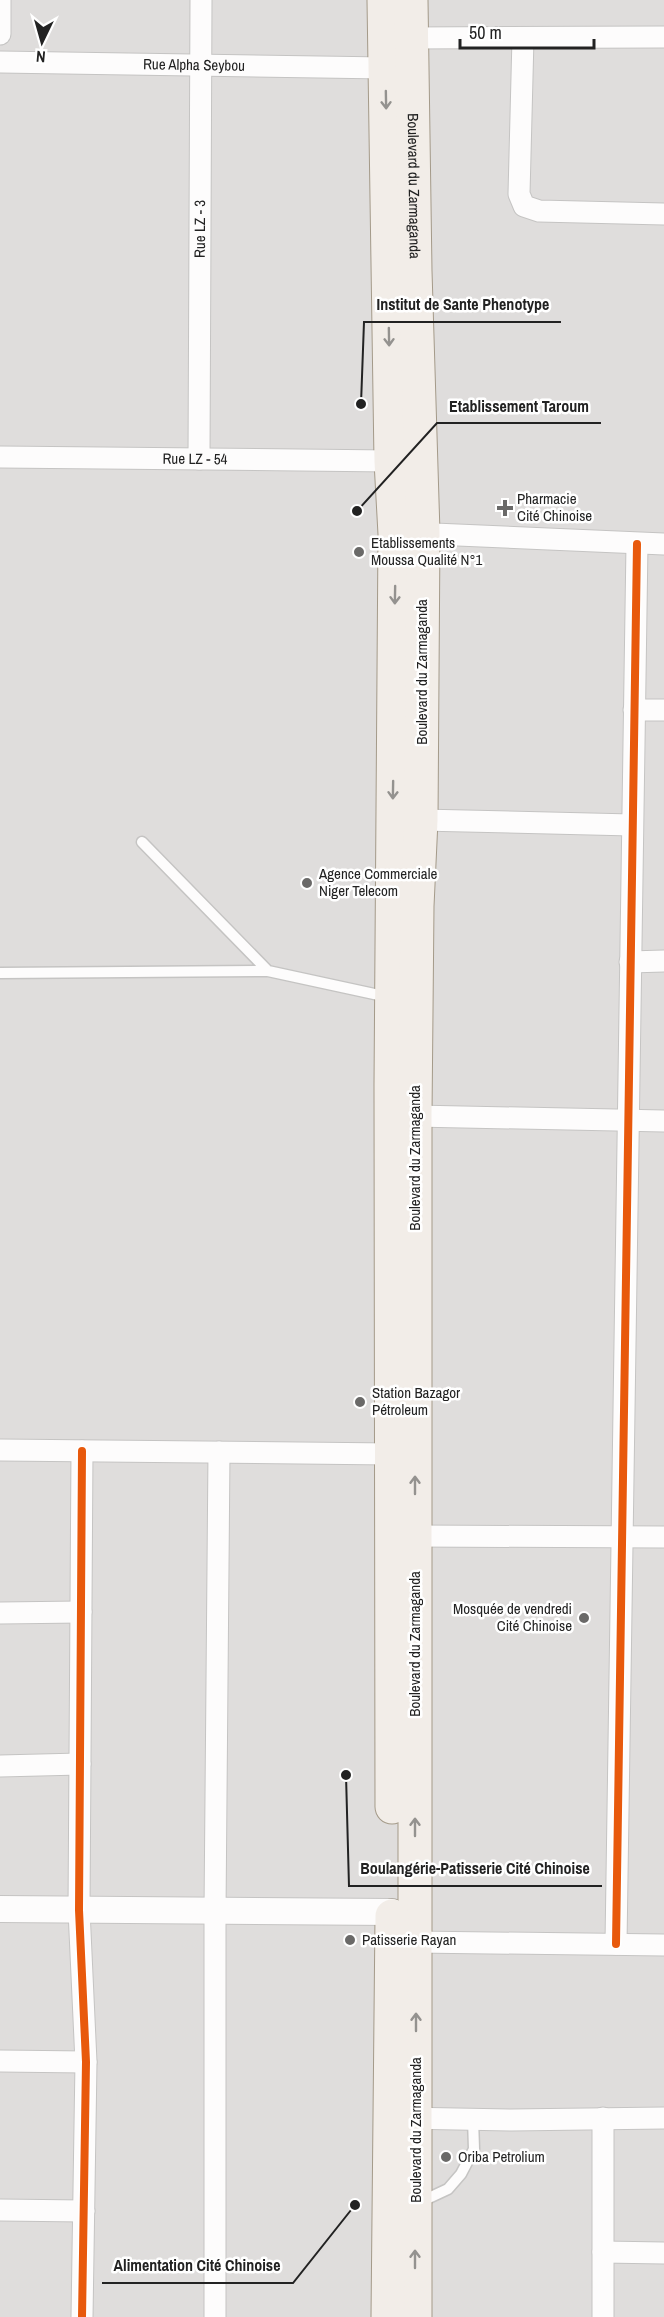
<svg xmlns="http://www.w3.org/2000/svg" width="664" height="2317" font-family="'Archivo Narrow',sans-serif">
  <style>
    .residential { fill: #dfdddc }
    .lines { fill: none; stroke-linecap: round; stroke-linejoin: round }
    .service-casing { stroke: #c5c4c3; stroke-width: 13 }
    .minor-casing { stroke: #c5c4c3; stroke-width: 23 }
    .tertiary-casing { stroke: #c5c4c3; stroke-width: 28 }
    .primary-casing { stroke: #a49a89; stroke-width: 35 }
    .service { stroke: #fdfcfc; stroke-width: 10 }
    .minor { stroke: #fdfcfc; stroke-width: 21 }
    .tertiary { stroke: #fdfcfc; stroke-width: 26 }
    .primary { stroke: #f2ede8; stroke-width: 33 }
    .cycleway-casing { stroke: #fff; stroke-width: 11 }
    .cycleway { stroke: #e8590c; stroke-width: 8 }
    .oneway { stroke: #94928f }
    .poi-dot { fill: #6a6968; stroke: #fff; stroke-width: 2 }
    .labels { text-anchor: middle; stroke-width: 5; stroke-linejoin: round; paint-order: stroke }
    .street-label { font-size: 15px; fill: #222; stroke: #fff }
    .poi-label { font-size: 15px; fill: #222; stroke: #fff; text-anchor: start }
    .leader { fill: none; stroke: #222; stroke-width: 2 }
    .callout-dot { fill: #222; stroke: #fff; stroke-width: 2 }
    .callout-label { font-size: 16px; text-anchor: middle; font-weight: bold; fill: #222; stroke: #fff; stroke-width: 5; stroke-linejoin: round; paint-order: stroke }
  </style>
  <rect width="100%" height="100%" fill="#efedeb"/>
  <path class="residential" d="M0,0H664V2317H0Z"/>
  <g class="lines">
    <g class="service-casing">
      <path id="service" d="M142,842L268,971
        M0,973L268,971L388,997
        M418,2203L448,2189L461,2174L474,2149L473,2119"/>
    </g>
    <g class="minor-casing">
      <g id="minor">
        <path d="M0,34V0"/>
        <path d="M411,38L664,37"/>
        <path d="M523,38L519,194L524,206L539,211L664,214"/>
        <path id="s1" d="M0,62L385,68"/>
        <path id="s2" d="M0,457L391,461"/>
        <path id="s3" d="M199,459L201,0"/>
        <path d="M411,533L664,544"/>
        <path d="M634,710H664"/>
        <path d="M421,820L632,825"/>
        <path d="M630,962L664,961"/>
        <path d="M415,1116L664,1121"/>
        <path d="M0,1450L391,1454"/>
        <path d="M415,1536L664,1537"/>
        <path d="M0,1613L81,1612"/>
        <path d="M0,1766L80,1764"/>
        <path d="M415,1942L664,1945"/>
        <path d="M616,1944L637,544"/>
        <path d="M0,2061L86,2062"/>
        <path d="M403,2118L511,2120L664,2118"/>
        <path d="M0,2210L84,2211"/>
        <path d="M603,2252L664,2253"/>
        <path d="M82,2317L86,2062L79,1910L82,1451"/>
        <path d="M215,2317V1911L219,1452"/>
        <path d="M603,2317V2118"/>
      </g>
    </g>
    <g class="tertiary-casing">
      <path id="tertiary" d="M0,1909L392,1912"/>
    </g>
    <g class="primary-casing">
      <g id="primary">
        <path d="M384,0L391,461L395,534L391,1086L392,1807"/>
        <path id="s4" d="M411,0L415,271L423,533L421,820L417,906L415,1116V2317"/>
        <path d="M388,2317L392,1916"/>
      </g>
    </g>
    <use href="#service" class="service"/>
    <use href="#minor" class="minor"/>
    <use href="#tertiary" class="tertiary"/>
    <use href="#primary" class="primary"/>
    <g class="cycleway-casing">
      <path id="cycleway" d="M616,1944L637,544
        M82,2317L86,2062L79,1910L82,1451"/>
    </g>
    <use href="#cycleway" class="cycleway"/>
  </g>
  <defs><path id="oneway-shaft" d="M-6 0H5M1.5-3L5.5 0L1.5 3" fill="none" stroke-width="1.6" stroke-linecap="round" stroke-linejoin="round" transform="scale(1.5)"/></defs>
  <g class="oneway">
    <use href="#oneway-shaft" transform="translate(386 100) rotate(89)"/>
    <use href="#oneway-shaft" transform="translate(389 337) rotate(89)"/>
    <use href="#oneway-shaft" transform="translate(395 595) rotate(91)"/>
    <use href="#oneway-shaft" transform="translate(393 790) rotate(91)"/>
    <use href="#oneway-shaft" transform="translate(415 1485) rotate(-90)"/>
    <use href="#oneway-shaft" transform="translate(415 1827) rotate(-90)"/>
    <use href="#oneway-shaft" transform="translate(416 2022) rotate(-90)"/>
    <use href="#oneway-shaft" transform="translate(415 2259) rotate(-90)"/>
  </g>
  <g class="poi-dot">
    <path d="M502 499h6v6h6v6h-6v6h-6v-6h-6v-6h6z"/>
    <circle cx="359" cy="552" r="6"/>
    <circle cx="307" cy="883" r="6"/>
    <circle cx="360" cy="1402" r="6"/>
    <circle cx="584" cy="1618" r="6"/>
    <circle cx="350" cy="1940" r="6"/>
    <circle cx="446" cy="2157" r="6"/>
  </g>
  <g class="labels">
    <g class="street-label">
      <text dy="5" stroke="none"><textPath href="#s1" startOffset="194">Rue Alpha Seybou</textPath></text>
      <text dy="5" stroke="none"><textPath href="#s4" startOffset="186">Boulevard du Zarmaganda</textPath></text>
      <text dy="5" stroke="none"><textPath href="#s3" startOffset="230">Rue LZ - 3</textPath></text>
      <text dy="5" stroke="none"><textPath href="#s2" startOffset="195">Rue LZ - 54</textPath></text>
      <text transform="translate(422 672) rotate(-90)" y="5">Boulevard du Zarmaganda</text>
      <text transform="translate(415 1158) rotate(-90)" y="5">Boulevard du Zarmaganda</text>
      <text transform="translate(415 1644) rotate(-90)" y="5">Boulevard du Zarmaganda</text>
      <text transform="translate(416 2130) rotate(-90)" y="5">Boulevard du Zarmaganda</text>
    </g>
    <g class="poi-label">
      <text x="517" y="504">Pharmacie<tspan x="517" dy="17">Cité Chinoise</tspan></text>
      <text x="371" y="548">Etablissements<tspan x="371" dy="17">Moussa Qualité N°1</tspan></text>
      <text x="319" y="879">Agence Commerciale<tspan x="319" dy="17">Niger Telecom</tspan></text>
      <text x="372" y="1398">Station Bazagor<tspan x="372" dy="17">Pétroleum</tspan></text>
      <text x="572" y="1614" text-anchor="end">Mosquée de vendredi<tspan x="572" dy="17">Cité Chinoise</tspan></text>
      <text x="362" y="1945">Patisserie Rayan</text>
      <text x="458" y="2162">Oriba Petrolium</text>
    </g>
  </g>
  <path class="leader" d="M361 404L364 322H561M357 511L437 423H601M346 1775L349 1886H602M355 2205L293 2283H102"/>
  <g class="callout-dot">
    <circle cx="361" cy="404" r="6"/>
    <circle cx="357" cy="511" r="6"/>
    <circle cx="346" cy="1775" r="6"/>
    <circle cx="355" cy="2205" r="6"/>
  </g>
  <g class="callout-label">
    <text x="463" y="310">Institut de Sante Phenotype</text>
    <text x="519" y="412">Etablissement Taroum</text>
    <text x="475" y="1874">Boulangérie-Patisserie Cité Chinoise</text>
    <text x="197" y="2271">Alimentation Cité Chinoise</text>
  </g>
  <g transform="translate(42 42) rotate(185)" stroke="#ffffff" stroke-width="4.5" paint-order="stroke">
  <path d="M0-4.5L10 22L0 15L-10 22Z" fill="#222222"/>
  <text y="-9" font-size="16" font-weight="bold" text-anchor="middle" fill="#222222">N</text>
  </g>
  <path d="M460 39v9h134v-9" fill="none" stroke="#222222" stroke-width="3"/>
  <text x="469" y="39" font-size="18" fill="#222222" stroke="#ffffff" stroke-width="4.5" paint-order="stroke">50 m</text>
</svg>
